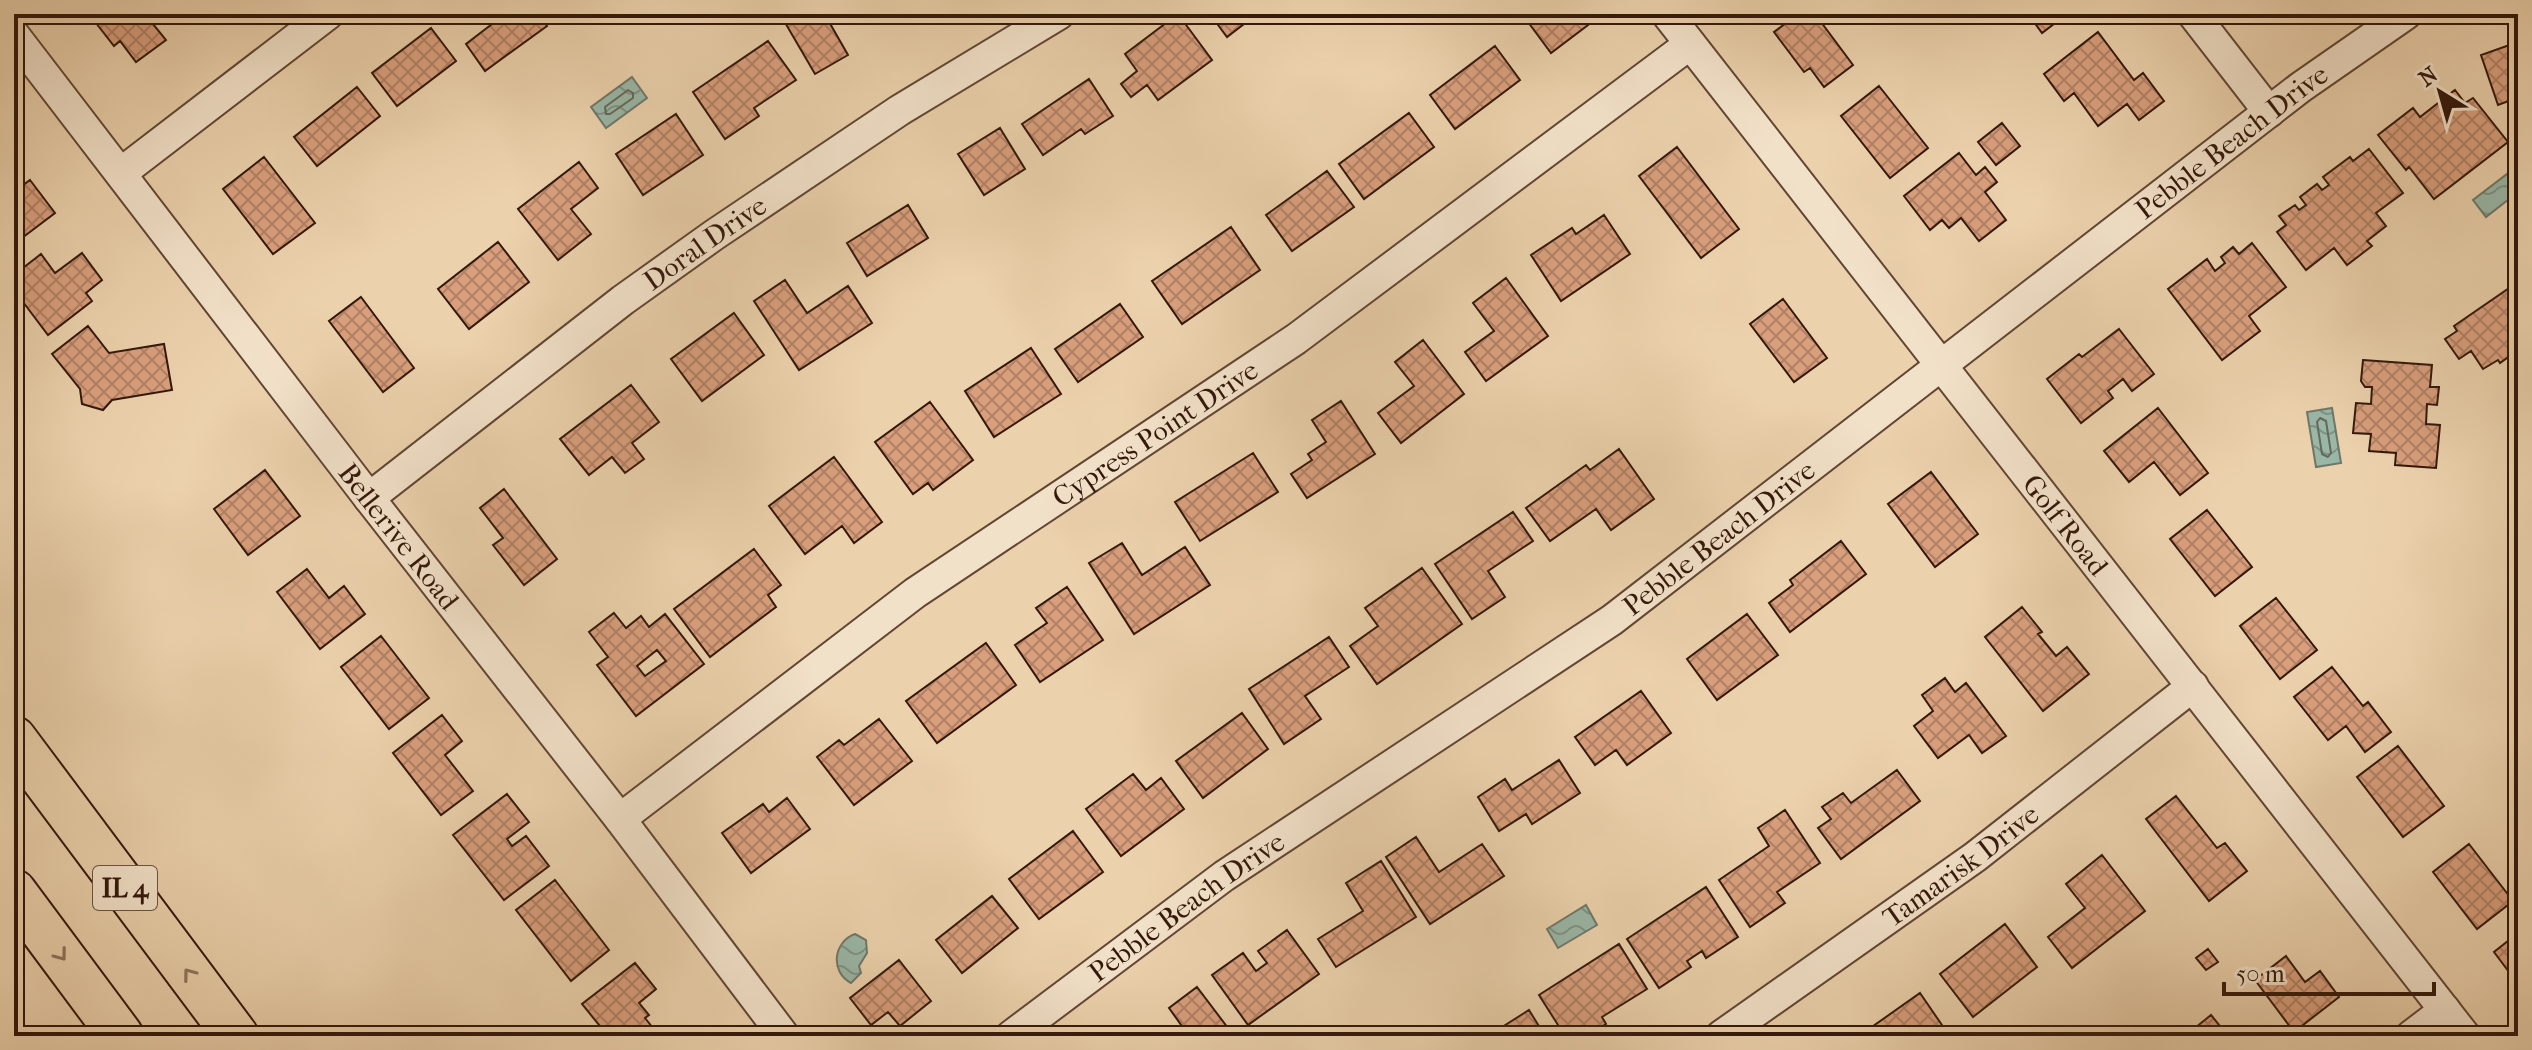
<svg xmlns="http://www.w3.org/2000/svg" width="2532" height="1050" font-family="'IM FELL French Canon',serif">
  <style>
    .water { fill: url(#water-waves); stroke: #707769; stroke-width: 2 }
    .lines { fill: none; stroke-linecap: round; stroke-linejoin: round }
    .shore { stroke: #666859; stroke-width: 2 }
    .building { fill: url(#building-cross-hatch); stroke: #33180b; stroke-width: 2; fill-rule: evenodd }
    .minor-casing { stroke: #614633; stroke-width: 34 }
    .trunk-casing { stroke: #33180b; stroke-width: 48 }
    .minor { stroke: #f2e1c9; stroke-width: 30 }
    .trunk { stroke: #ebd1ac; stroke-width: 44 }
    .oneway { stroke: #8f745c }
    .labels { text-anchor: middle; stroke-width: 8; stroke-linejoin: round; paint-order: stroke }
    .shield { fill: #f2e1c9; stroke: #6c5444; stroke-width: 2 }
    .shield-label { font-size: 26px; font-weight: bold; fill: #33180b }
    .street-label { font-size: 28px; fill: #33180b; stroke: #f2e1c9 }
  </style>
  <defs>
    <pattern id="water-waves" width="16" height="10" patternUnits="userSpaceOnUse" patternTransform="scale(2)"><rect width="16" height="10" fill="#99b7a7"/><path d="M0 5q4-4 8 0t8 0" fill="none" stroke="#7d9486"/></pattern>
    <pattern id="building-cross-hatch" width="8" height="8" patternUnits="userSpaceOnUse" patternTransform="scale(2)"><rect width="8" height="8" fill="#d99f7d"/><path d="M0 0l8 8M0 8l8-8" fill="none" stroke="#b18165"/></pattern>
  </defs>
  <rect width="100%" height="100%" fill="#ebd1ac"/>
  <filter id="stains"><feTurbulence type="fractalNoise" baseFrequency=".0025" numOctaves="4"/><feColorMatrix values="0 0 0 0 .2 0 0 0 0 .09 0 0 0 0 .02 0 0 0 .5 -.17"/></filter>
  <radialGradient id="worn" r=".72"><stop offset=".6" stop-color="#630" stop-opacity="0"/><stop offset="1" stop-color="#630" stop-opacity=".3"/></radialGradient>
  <path class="water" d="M632,77L647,98L606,128L591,107Z
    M2507,174L2518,188V192L2486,217L2473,200Z
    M2332,408L2341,463L2316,467L2307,412Z
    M1586,905L1597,925L1558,948L1547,929Z
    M855,934L866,940L867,953L859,966L861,973L851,983C830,972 833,942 855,934Z"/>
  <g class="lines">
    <path class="shore" d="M628,90L633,93V98L610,114H606L605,107Z
      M2320,418L2326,421L2331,453L2328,457L2322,454L2317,422Z"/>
  </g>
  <path class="building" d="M89,14H145L166,40L136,62L120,41L114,46Z
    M485,14H538L547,26L485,71L466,44L492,24Z
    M780,14H838L828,20L848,55L815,74Z
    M1178,14L1212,60L1158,100L1147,85L1131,97L1121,84L1137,71L1125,54Z
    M1210,14H1257L1227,37Z
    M1522,14H1580L1588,25L1551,53Z
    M1798,14H1815L1853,65L1824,87L1810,68L1804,72L1774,32Z
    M2028,14H2067L2042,33Z
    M431,28L456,61L397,106L372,73Z
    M2098,32L2134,80L2143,73L2164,101L2139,120L2127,104L2098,126L2074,93L2064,101L2044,74Z
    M768,41L796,80L754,108L759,116L725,139L693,92Z
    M2518,42V111L2514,99L2498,105L2481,55Z
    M1495,46L1520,80L1455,129L1430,95Z
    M1089,79L1113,116L1085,134L1081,129L1043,155L1022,124Z
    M1879,86L1928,148L1890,178L1841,116Z
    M357,87L380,116L317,166L294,137Z
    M2455,90L2465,103L2473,98L2508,142L2434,199L2409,167L2406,170L2378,135L2413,108L2420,117Z
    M1409,113L1434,147L1364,199L1339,164Z
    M676,114L703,155L643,195L616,154Z
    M2002,123L2020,146L1996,165L1978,142Z
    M1000,128L1025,169L984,195L958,154Z
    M1677,147L1739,229L1701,258L1639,176Z
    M2369,149L2403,193L2376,213L2386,226L2367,241L2372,246L2347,265L2334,248L2306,270L2277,232L2286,225L2279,216L2295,205L2299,210L2306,205L2300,197L2317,184L2322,190L2329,185L2323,177L2350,157L2353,161Z
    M1959,153L1976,175L1985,167L1997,182L1985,192L2006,220L1979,241L1961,218L1949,228L1942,220L1930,230L1904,196Z
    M264,157L315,223L273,254L223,189Z
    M579,162L598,188L571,209L591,234L558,260L518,209Z
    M1327,171L1354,207L1292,251L1266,215Z
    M30,180L55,213L14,244V192Z
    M908,205L928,238L867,276L847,243Z
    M1604,215L1630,254L1561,301L1531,255L1572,228L1576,234Z
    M1231,227L1260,270L1182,324L1152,281Z
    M498,242L529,282L469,329L438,289Z
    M2252,243L2286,287L2249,316L2260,331L2222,360L2168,289L2207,259L2215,271L2225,263L2221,257L2233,247L2239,254Z
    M82,253L102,280L86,293L92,301L48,335L14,290V275L41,254L55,273Z
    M1506,278L1548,336L1486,381L1465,352L1494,331L1473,303Z
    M785,280L807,313L848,286L872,323L799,370L754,301Z
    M2518,282V350L2500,363L2498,360L2483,369L2471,351L2459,359L2445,339L2457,331L2454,326Z
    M361,297L414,368L383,392L329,321Z
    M1783,299L1827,358L1794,382L1750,324Z
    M1120,304L1143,337L1078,382L1055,349Z
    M734,313L764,355L702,401L671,359Z
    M88,326L109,353L164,344L172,390L112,400L103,410L82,404L80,389L52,354Z
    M2119,329L2154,374L2132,391L2123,379L2108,391L2113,398L2081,423L2047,379L2079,354L2082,357Z
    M1423,340L1464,394L1401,443L1378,413L1414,386L1395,362Z
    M1031,348L1061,394L994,437L965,391Z
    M2363,360L2432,365L2430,387H2439L2437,405L2427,404L2426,424L2440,425L2436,468L2395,465L2396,453L2369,451L2371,434L2353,433L2356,403L2371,404L2372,387H2365L2361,381Z
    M631,385L659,422L632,443L644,459L625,473L612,457L589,475L560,439Z
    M1341,401L1375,454L1307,498L1291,474L1312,460L1308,454L1326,442L1312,420Z
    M930,402L973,460L933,490L928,483L913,494L875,442Z
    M2158,408L2208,473L2180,495L2154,462L2129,482L2104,451Z
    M1619,449L1654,499L1611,530L1596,509L1550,541L1526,508L1586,465L1590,470Z
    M1253,453L1278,492L1200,541L1175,502Z
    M834,457L882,522L854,543L842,526L805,554L769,506Z
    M265,470L300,516L248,555L214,509Z
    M1931,472L1978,534L1935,567L1888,504Z
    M504,489L557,559L524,585L493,545L503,538L480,508Z
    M2207,510L2252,567L2215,596L2170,539Z
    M1513,512L1533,541L1488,571L1505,597L1472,619L1435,564Z
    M1841,541L1866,574L1790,632L1769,603L1793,585L1790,580Z
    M1122,543L1142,575L1185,547L1210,585L1134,634L1089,563Z
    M754,549L781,585L768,595L776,607L710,657L674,609Z
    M1422,568L1462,624L1377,684L1350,646L1378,626L1365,608Z
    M307,569L329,598L344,586L365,614L320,649L277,592Z
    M1067,587L1103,640L1040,682L1015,645L1047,623L1036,608Z
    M2276,598L2317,650L2280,679L2240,626Z
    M2022,607L2042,632L2038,634L2056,656L2067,647L2089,674L2043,711L1985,637Z
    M614,613L626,628L641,616L649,627L665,614L704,664L636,716L597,665L608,657L589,632ZM657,650L666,661L645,676L637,666Z
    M1747,614L1778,655L1717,700L1687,659Z
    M381,636L429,698L389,729L341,667Z
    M1329,637L1349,667L1305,696L1321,719L1284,744L1249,689Z
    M986,643L1016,685L937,743L906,701Z
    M2332,667L2363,706L2368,702L2391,732L2365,752L2346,726L2328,740L2294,697Z
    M1945,678L1955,692L1966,683L2006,736L1982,753L1969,735L1938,758L1914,726L1933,711L1922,695Z
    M1641,691L1671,733L1627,765L1616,750L1595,765L1575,737Z
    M1242,713L1268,749L1203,798L1176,761Z
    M442,715L462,741L445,755L473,791L441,815L393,753Z
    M879,719L912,761L854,805L817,757L839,740L844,745Z
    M2398,746L2444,806L2403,837L2357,777Z
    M1559,760L1580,793L1532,824L1526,814L1499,831L1478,797L1505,779L1512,790Z
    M1897,770L1920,801L1841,859L1818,828L1831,819L1822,807L1843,793L1851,803Z
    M1133,774L1146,790L1161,778L1184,809L1121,856L1086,809Z
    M507,794L529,822L507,839L512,846L526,836L549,866L504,900L453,835Z
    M2176,796L2217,848L2225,843L2247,871L2209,901L2146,819Z
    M787,798L810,829L751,873L722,833L763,804L769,812Z
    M1785,810L1820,863L1777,892L1785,903L1750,927L1719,880L1769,846L1758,828Z
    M1073,831L1103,872L1039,919L1009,879Z
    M1416,837L1439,872L1482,844L1504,876L1430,924L1386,857Z
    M2469,844L2513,901L2477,929L2433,872Z
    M2102,855L2145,911L2072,968L2048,937L2085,908L2066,884Z
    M1381,861L1416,917L1336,967L1318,939L1363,911L1346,883Z
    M555,880L609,950L571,981L516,910Z
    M1706,887L1738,937L1706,958L1702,951L1687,961L1691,967L1659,988L1627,939Z
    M992,896L1018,928L962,973L936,940Z
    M2005,924L2037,967L1973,1017L1940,974Z
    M1287,930L1319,974L1248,1025L1212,975L1243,953L1256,971L1267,963L1258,951Z
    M2518,933V984L2494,952Z
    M1619,944L1647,989L1602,1017L1606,1024L1586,1036H1565L1539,995Z
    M2208,949L2218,962L2206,970L2196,958Z
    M2286,956L2305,982L2320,971L2339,997L2294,1032L2255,980Z
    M899,960L931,1001L900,1026L888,1012L871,1025L850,998Z
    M635,963L656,989L639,1003L649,1015L645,1018L657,1033L653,1036H608L582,1004Z
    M1197,987L1234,1036H1189L1169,1008Z
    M1920,993L1944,1028L1933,1036H1859Z
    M1529,1010L1545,1036H1488Z
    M2211,1015L2228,1036H2185Z"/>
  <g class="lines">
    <g class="minor-casing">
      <g id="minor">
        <path id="s1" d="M1667,14L2465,1036"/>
        <path d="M2193,14L2269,112"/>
        <path id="s2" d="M14,35L369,498L620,819L784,1036"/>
        <path d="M121,173L328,14"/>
        <path id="s3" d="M369,498L623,300L714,235L900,110L1059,14"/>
        <path id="s4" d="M620,819L915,593L1296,339L1690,44"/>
        <path id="s5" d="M1011,1036L1224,876L1612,620L2301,87L2406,14"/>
        <path id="s6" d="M1721,1036L1975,857L2193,686"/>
        <path d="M2411,1036L2445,1010"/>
      </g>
    </g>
    <g class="trunk-casing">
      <path id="trunk" d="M14,739L236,1036
        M14,892L121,1036"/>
    </g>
    <use href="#minor" class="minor"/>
    <use href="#trunk" class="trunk"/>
  </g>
  <defs><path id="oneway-chevron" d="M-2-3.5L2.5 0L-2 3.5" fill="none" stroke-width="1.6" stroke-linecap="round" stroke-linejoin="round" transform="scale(2)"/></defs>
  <g class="oneway">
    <use href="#oneway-chevron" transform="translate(61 955) rotate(53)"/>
    <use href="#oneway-chevron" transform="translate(189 974) rotate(-127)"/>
  </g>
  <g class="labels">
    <rect class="shield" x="93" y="866" width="64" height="44" rx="6"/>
    <g class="shield-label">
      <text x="125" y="897">IL 4</text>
    </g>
    <g class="street-label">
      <text dy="10" stroke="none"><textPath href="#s5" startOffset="1514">Pebble Beach Drive</textPath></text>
      <text dy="10" stroke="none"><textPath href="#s3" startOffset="422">Doral Drive</textPath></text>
      <text dy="10" stroke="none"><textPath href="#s4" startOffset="660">Cypress Point Drive</textPath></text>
      <text dy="10" stroke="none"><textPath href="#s1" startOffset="648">Golf Road</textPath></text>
      <text dy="10" stroke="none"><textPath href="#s2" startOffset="632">Bellerive Road</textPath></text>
      <text dy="10" stroke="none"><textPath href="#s5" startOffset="866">Pebble Beach Drive</textPath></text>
      <text dy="10" stroke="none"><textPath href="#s6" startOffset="294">Tamarisk Drive</textPath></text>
      <text dy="10" stroke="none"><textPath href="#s5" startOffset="218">Pebble Beach Drive</textPath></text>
    </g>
  </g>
  <rect width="2532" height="1050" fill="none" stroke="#ebd1ac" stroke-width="48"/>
  <rect x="16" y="16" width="2500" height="1018" fill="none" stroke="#33180b" stroke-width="4"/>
  <rect x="24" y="24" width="2484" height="1002" fill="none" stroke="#33180b" stroke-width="2"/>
  <g transform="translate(2440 92) rotate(323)" stroke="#f2e1c9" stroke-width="6" paint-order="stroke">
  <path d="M0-6L14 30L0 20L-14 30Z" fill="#33180b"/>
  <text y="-12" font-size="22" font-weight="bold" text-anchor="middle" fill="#33180b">N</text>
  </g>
  <path d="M2224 982v12h210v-12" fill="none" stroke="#33180b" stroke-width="4"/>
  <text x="2236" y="982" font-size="24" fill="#33180b" stroke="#f2e1c9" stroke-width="6" paint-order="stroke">50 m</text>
  <rect width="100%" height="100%" filter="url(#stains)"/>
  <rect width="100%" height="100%" fill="url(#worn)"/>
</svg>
